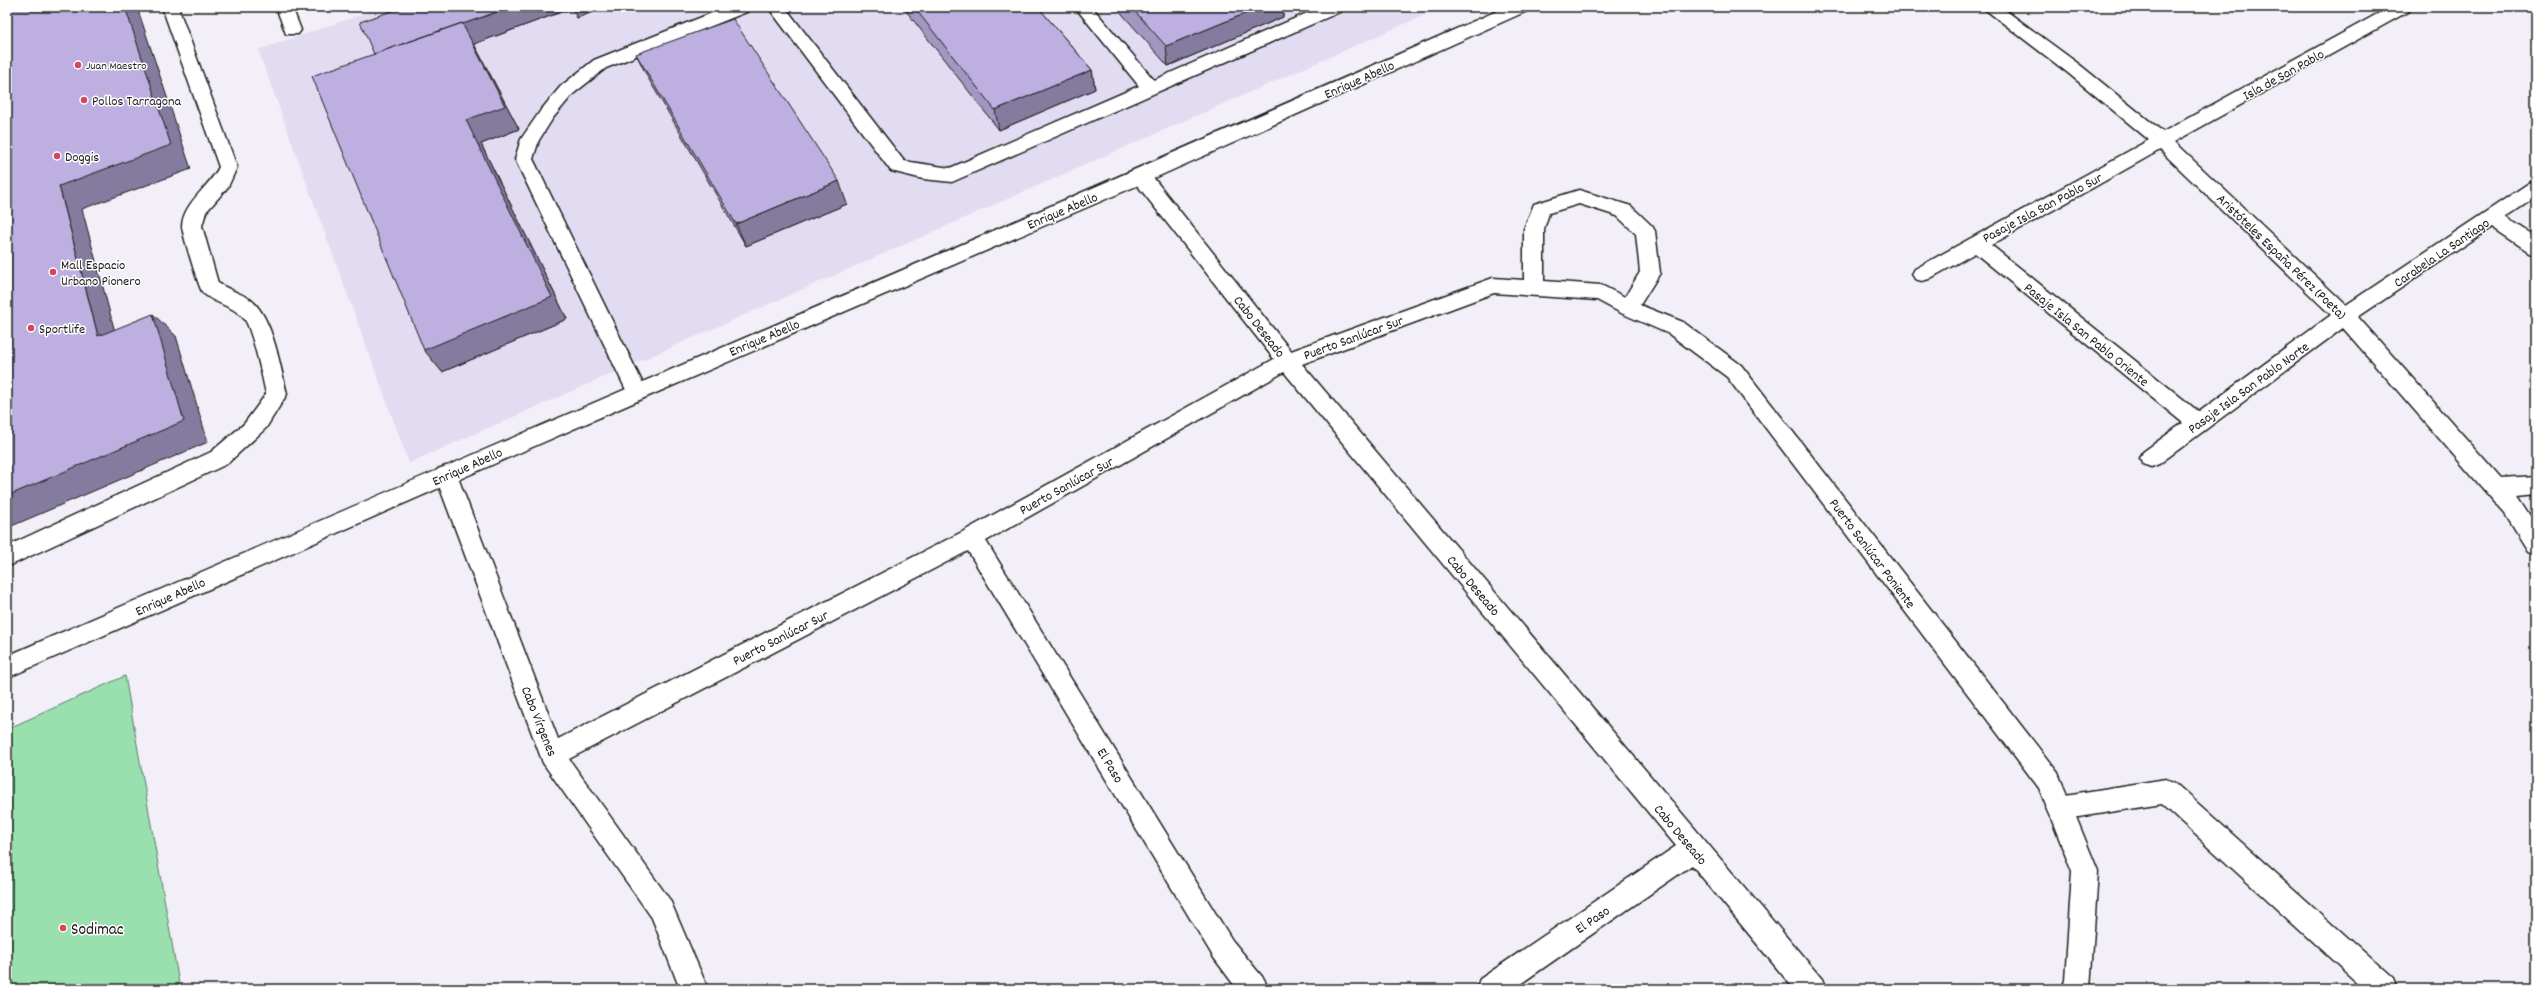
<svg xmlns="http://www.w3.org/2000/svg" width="2543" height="996" font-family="Dekko,sans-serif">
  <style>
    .built { fill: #e2dcf2 }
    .green { fill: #99e0ae; stroke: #5a7e65 }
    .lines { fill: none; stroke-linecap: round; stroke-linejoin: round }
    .lane-casing { stroke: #1c1c1c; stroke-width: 3 }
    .street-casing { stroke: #1c1c1c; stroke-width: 3 }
    .secondary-casing { stroke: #1c1c1c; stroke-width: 3 }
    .lane { fill: #fff; fill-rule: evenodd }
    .street { fill: #fff; fill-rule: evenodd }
    .secondary { fill: #fff; fill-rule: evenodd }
    .wall { fill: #a397c2; stroke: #1c1c1c }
    .shaded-wall { fill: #847b9e; stroke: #1c1c1c }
    .building { fill: #bdb0e1; stroke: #1c1c1c }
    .poi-dot { fill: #d1495b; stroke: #fff; stroke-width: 1.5 }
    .labels { text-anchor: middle; stroke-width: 3; stroke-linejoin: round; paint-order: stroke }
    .far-poi-label { font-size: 12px; fill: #1c1c1c; stroke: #fff; text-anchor: start }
    .street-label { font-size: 14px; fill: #1c1c1c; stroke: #fff }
    .poi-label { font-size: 14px; fill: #1c1c1c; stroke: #fff; text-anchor: start }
    .near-poi-label { font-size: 17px; fill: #1c1c1c; stroke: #fff; text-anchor: start }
  </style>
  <rect width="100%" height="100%" fill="#f2eff9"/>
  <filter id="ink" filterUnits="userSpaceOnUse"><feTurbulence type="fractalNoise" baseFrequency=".025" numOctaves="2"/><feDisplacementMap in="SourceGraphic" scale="8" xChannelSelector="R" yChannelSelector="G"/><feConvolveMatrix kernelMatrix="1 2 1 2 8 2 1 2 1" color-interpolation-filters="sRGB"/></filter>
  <g filter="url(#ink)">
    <path class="built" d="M383,7H1443L409,463L258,50Z"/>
    <path class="green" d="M125,676L180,989H7V729Z"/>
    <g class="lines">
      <g class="lane-casing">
        <path id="lane" d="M162,7H178L237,167L228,187L206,212L202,226L218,283C227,289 245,295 251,300C273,318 280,366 287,394L266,428L227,464L7,567V546L211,452L244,424L266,394C263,379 252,330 245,320C234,305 216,305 203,293C199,289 182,232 182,226C183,203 210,186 219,167Z
          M727,7H751L749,11L606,68L573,94L553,118L539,140L533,159L647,392L644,398L637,400L630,398L627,392L515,159L521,139L541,110L561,86L594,60Z
          M768,7H785L904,161L950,168L1139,86L1075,7H1092L1154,80L1321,7H1344L1342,11L952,182L923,179L891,171Z
          M2166,779L2175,783L2394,979L2398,989H2364L2162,804L2059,820L2050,817L2046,808L2050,799L2059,796Z"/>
      </g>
      <g class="street-casing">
        <path id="street" d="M276,7H292L301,30L298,34H286Z
          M1982,7H2001L2080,65L2163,132L2390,7H2411L2409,11L2174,142L2346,305L2529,183L2536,181V197L2506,217L2536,237V254L2529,252L2492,227L2358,317L2501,478L2536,476V494L2517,496L2536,525V554L2528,551L2505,514L2343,328L2159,464L2151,467L2143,464L2140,458L2143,452L2183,423L1975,253L1929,279L1922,281L1915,279L1912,274L1915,269L2149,140L2068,73ZM2160,150L2331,315L2199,412L1991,245Z
          M1141,169L1148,171L1291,351L1493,278L1524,280V229L1534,204L1579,190L1631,206L1652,226L1655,231L1660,273L1640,305L1683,322L1741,365L2058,773L2098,871L2090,989H2061L2065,981L2072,871L2039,788L1727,377L1669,334L1621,313L1597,300L1494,293L1302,364L1822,979L1826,989H1794L1692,865L1513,989H1476L1480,979L1676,846L1284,372L986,541L1232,940L1264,979L1268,989H1237L1214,958L968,551L569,759L670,900L708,989H680L652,918L543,763L435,475L438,469L446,466L454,469L457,475L558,739L964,531L1274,359L1134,181L1132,176L1134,171ZM1579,204L1617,216L1636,234L1640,272L1625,297L1601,285L1544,281V229L1549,213Z"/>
      </g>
      <g class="secondary-casing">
        <path id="secondary" d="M1506,7H1529L1527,11L1148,181L644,398L7,678V656C507,439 1008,227 1506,7Z"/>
      </g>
      <use href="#lane" class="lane"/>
      <use href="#street" class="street"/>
      <use href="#secondary" class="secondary"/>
    </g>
    <path class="wall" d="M403,7H606L577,18L572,8L474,44L519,129L481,144L567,319L442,372L374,54Z
      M903,7H1038L1092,70L1095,89L999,130Z
      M1116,7H1283V17L1168,66Z
      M636,54L847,204L746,246L648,78Z"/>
    <path class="shaded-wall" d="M125,7H137L191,169L82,209L122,358L98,336L59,186Z
      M511,7H571L572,8L474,44L519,129L481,144L567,319L442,372L424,350L375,55Z
      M572,7H606L577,18Z
      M1261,7H1283V17L1168,66L1166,46Z
      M1092,70L1095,89L999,130L995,110Z
      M839,181L847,204L746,246L736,224Z
      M153,314L176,336L208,442L7,528V496Z"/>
    <path class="building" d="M7,7H125L171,145L59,186L98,336L153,314L184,421L7,496Z
      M403,7H511L463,24L462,23L374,54L360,22Z
      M914,7H1038L1092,70L995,110Z
      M1131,7H1261L1166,46Z
      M733,19L839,181L736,224L636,54Z
      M462,23L505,106L466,120L552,297L424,350L312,76Z"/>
  </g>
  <g class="poi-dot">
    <circle cx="78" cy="65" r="4"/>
    <circle cx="84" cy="100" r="4"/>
    <circle cx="57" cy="156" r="4"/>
    <circle cx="53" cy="272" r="4"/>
    <circle cx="31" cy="328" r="4"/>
    <circle cx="63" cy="928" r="4"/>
  </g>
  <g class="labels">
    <g class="far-poi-label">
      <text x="86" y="69">Juan Maestro</text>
    </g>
    <g class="street-label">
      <text transform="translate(2283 74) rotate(-29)" y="5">Isla de San Pablo</text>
      <text transform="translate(1359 79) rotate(-24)" y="5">Enrique Abello</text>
      <text transform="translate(2042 207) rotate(-28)" y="5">Pasaje Isla San Pablo Sur</text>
      <text transform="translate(1062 210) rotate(-23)" y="5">Enrique Abello</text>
      <text transform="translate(2441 252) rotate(-34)" y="5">Carabela La Santiago</text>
      <text transform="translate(2282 256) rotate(44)" y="5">Aristóteles España Pérez (Poeta)</text>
      <text transform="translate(1260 326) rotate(52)" y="5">Cabo Deseado</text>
      <text transform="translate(2087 334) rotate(39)" y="5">Pasaje Isla San Pablo Oriente</text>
      <text transform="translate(764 337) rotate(-23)" y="5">Enrique Abello</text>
      <text transform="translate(1353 337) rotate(-20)" y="5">Puerto Sanlúcar Sur</text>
      <text transform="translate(2248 387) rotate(-36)" y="5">Pasaje Isla San Pablo Norte</text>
      <text transform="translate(467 466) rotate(-24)" y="5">Enrique Abello</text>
      <text transform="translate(1066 485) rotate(-29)" y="5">Puerto Sanlúcar Sur</text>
      <text transform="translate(1873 553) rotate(53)" y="5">Puerto Sanlúcar Poniente</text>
      <text transform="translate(1474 585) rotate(50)" y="5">Cabo Deseado</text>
      <text transform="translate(170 596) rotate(-24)" y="5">Enrique Abello</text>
      <text transform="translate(780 637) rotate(-27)" y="5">Puerto Sanlúcar Sur</text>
      <text transform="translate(540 721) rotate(68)" y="5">Cabo Vírgenes</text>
      <text transform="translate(1111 765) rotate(59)" y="5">El Paso</text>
      <text transform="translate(1681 834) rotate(50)" y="5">Cabo Deseado</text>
      <text transform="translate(1592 919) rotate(-34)" y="5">El Paso</text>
    </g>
    <g class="poi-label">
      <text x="92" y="105">Pollos Tarragona</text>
      <text x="65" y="161">Doggis</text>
      <text x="61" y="269">Mall Espacio<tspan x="61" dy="16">Urbano Pionero</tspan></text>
      <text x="39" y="333">Sportlife</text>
    </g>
    <g class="near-poi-label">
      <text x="71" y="934">Sodimac</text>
    </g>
  </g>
  <rect width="2543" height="996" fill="none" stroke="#fff" stroke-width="24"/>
  <rect x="12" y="12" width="2519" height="972" fill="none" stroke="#1c1c1c" stroke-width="1.5" filter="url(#ink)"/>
</svg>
